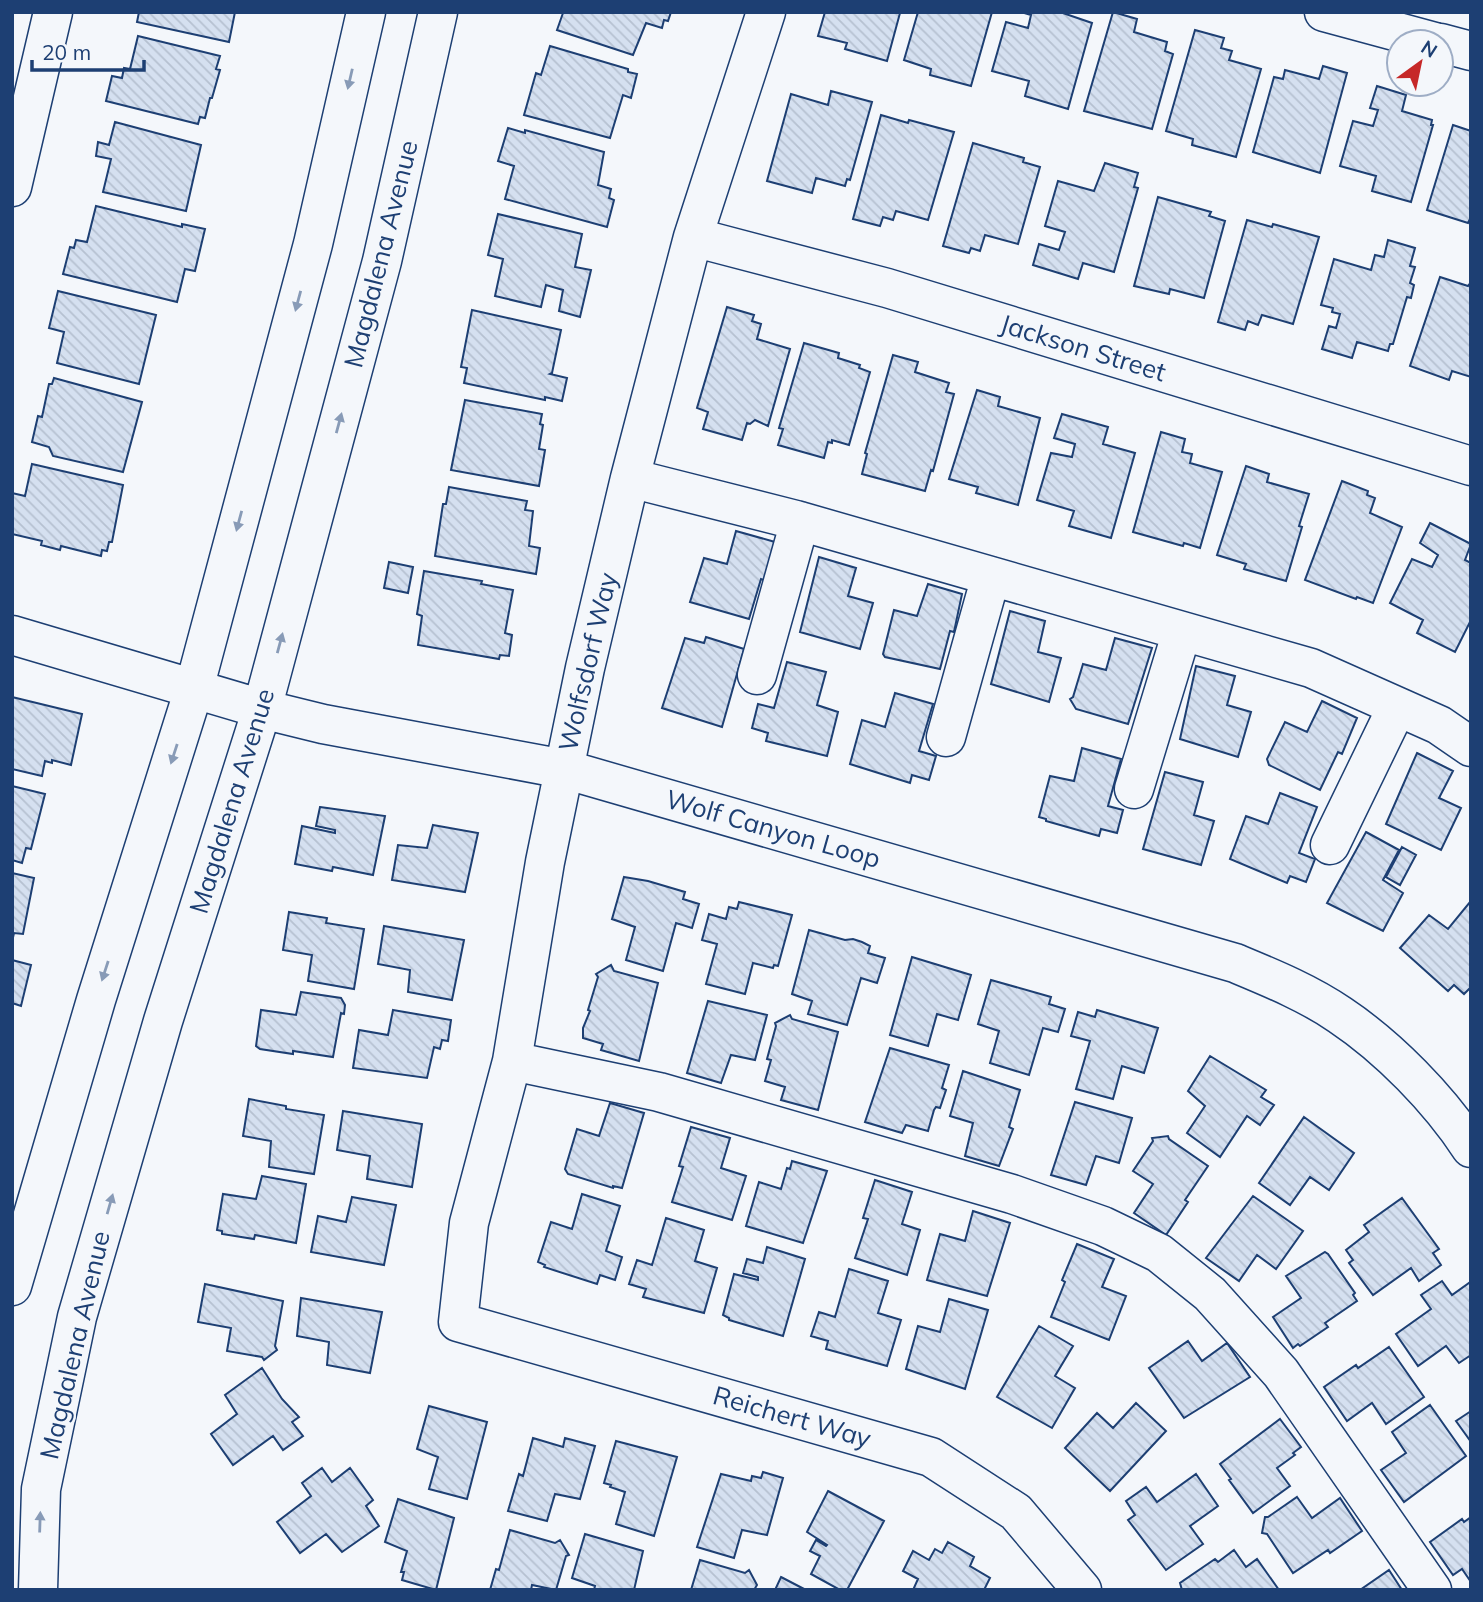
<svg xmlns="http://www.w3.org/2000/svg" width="1483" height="1602" font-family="Mulish,sans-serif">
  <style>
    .building { fill: url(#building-back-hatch); stroke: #1d3f73; stroke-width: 2 }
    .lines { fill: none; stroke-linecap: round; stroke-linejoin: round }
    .minor-casing { stroke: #1d3f73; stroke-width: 41 }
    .minor { stroke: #f4f7fb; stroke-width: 38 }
    .oneway { fill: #889bb7 }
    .labels { text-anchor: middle; stroke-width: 5; stroke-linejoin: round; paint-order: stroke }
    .street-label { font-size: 26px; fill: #1d3f73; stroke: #f4f7fb }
  </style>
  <defs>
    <pattern id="building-back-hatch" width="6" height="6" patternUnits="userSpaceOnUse" patternTransform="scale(1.75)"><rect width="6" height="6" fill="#d5e0f0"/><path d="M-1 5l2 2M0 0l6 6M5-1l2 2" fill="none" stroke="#b6c1d1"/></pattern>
  </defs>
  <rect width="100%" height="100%" fill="#f4f7fb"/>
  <path class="building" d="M139,12H235L229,42L137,22Z
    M560,12H671L668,21L664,20L662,28L646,23L633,55L557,30L563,13Z
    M825,12L900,13L887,61L845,49L847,43L818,36Z
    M918,12H992L971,86L930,75L931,69L904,60Z
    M1021,12H1060L1092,23L1068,109L1025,96L1029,81L992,71L1006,22L1028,28L1031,15Z
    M1113,12L1137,19L1134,32L1167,42L1165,51L1173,54L1152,129L1084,111Z
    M1195,30L1224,38L1221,48L1232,51L1229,60L1261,69L1236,157L1192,145L1193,139L1166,131Z
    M138,36L220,56L216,69L220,70L212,98H210L205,118L200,117L198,124L106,101L112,76L122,78L124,68L130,69Z
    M550,46L628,69V72L637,74L631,98L623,95L610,138L524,115L536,73L541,75Z
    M1323,66L1347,73L1320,173L1253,152L1274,77L1283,79L1285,70L1319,79Z
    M1377,86L1406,95L1402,111L1432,120L1431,125H1433L1411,202L1372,191L1376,176L1340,166L1353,121L1373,126L1378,110L1370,108Z
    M831,91L872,102L850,180L847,179L845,186L816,178L812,193L767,181L791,94L828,105Z
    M881,115L908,123L909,120L954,132L928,220L896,211L893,220L883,217L880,226L853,219Z
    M115,122L201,145L186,211L103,192L111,159L96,156L98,142L109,145Z
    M1453,125L1471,131V217L1468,223L1427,210Z
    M508,128L525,133V130L604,152L598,185L611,189L609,198L614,200L607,227L505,199L514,166L498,161Z
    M973,143L1024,158L1023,162L1040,167L1018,244L985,235L980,251L971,248L969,253L943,246Z
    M1105,163L1138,173L1134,187L1138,188L1114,272L1083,263L1078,279L1033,265L1039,244L1059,250L1065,232L1045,226L1058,181L1094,191Z
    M1158,197L1211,212L1209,216L1225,221L1204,298L1170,289L1169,294L1134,286Z
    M96,206L182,227V224L205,229L195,271L185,269L177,302L63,274L70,247L74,248L76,240L87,242Z
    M498,214L582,234L575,267L591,270L580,317L559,311L563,290L546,285L541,307L495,296L503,259L488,255Z
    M1247,220L1272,227L1273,224L1319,237L1293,324L1262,315L1258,325L1248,321L1245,330L1218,322Z
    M1388,240L1415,248L1410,266L1415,267L1410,283L1414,285L1411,298L1407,297L1393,344H1390L1388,351L1357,342L1352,358L1322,349L1329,326L1336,328L1340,314L1332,312L1333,308L1321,305L1334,259L1371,270L1375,255L1384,257Z
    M1440,277L1468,286L1471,282V377L1452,371L1449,380L1410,366Z
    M58,291L156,315L139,384L57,363L64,332L49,328Z
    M727,307L754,315L752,321L761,324L757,339L790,349L768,426L755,420L750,424L747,423L742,440L703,429L708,412L697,408Z
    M472,310L561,330L552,373L550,374L567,378L562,401L545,397V400L464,383L467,368L461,367Z
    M804,343L839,353L838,358L860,365L859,368L870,372L849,445L832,440V443L828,442L824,458L778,445L783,429L779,428Z
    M893,355L918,362L915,372L949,383L946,392L954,394L933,471L931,470L925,491L862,474L867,454L865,453Z
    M54,378L142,402L123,472L53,456L49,447L32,442L38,416L42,417L49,384H52Z
    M977,390L1000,397L998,406L1040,418L1018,505L976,493L978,487L949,479Z
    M465,400L542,414L540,424L543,425L539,449L545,450L539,486L451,470Z
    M1062,414L1108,427L1103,444L1135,453L1111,538L1069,526L1074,511L1037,500L1051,453L1072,457L1075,444L1054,438Z
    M1161,432L1185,439L1182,452L1192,454L1190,463L1222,472L1200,548L1184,543L1183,546L1133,532Z
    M32,464L123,485L112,542H109L107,551L102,550L101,556L61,546L60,550L41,545L42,541L12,534V493L25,496Z
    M1246,466L1269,474L1267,482L1309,494L1299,526L1302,527L1286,581L1244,569L1246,564L1217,555Z
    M1342,481L1368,491L1367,495L1375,498L1370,513L1402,527L1373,603L1357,597L1356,599L1305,580Z
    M449,487L527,501L525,510L533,511L529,546L540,548L536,574L435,556L443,504H446Z
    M1430,523L1471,544L1465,560L1471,563V620L1455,652L1417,633L1423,620L1390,603L1412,559L1432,567L1438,555L1420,543Z
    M736,531L775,542L764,580L761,579L749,619L690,602L704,558L727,564Z
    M819,557L856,568L848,596L873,603L860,649L800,632Z
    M389,562L413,567L408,593L384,588Z
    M424,571L482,581L481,584L513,590L505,633L512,635L509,656L500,655L499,659L418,645L422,616L417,614Z
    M928,584L962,594L954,632L950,631L940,669L885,657L883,654L894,610L917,616Z
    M1010,611L1045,621L1038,652L1061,658L1049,702L991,684Z
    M706,637L744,649L722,727L662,708L685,638L704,643Z
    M1115,638L1152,648L1128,724L1076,709L1070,699L1073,697L1083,664L1106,670Z
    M787,662L826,672L817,705L838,712L827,756L766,741L768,733L752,728L758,704L774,708Z
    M1196,666L1235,676L1227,705L1251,712L1238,757L1180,739Z
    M895,693L933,704L919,751L936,756L929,780L912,775L910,783L850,764L862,720L885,727Z
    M12,697L82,714L71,765L52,760V763L45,761L42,776L12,769Z
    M1322,701L1357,718L1342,754L1338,752L1320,790L1269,765L1267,759L1285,722L1307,732Z
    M1082,748L1121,759L1108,806L1123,810L1117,833L1101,829L1099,836L1046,821V819L1039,817L1050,776L1074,781Z
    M1417,753L1453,771L1439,798L1461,808L1441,850L1386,824Z
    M1165,772L1203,782L1194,815L1214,821L1201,865L1143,849Z
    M12,786L45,794L31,849L26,848L22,863L12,860Z
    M1280,793L1317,807L1299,853L1315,859L1306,882L1290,876L1287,883L1230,859L1246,816L1268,824Z
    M320,807L385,816L373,875L333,867L332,871L295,864L302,826L335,833V830L316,826Z
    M433,825L478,833L465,892L392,880L398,845L427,848Z
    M1366,832L1399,850L1383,880L1403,893L1383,931L1327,903Z
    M1402,847L1416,855L1400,885L1386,877Z
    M12,873L34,878L23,934L14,933L12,942Z
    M624,877L648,881L685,892L683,899L699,904L692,928L676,923L663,971L626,960L635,927L612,919Z
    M739,902L792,915L778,966L774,965L773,968L753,963L745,994L706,984L717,944L702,940L709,914L726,919L729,907L737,909Z
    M1470,902L1471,987L1464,994L1454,985L1448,991L1400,948L1429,915L1448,929Z
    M289,912L327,918L326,923L364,929L354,989L308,981L312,955L283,950Z
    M384,926L464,940L452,1000L408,992L410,970L378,964Z
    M809,930L845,940L853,939L862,942L870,946L868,953L885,958L877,983L861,978L847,1025L808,1014L812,1001L792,994Z
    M912,957L971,975L958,1020L937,1014L928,1046L890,1035Z
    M12,960L31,965L21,1006L12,1003Z
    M611,965L614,971L658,983L639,1061L601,1050L603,1044L583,1038V1028L590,1011L588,1010L598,977L596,974Z
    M991,980L1051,997L1049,1004L1065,1009L1058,1032L1043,1028L1029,1075L990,1063L999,1031L978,1024Z
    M301,992L341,998L345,1005L344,1014L341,1013L333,1057L293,1051V1054L260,1049L256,1046L261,1010L296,1015Z
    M708,1001L767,1015L755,1060L731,1055L721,1083L687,1073Z
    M393,1010L451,1020L448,1041L442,1040L440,1049L434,1047L427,1078L353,1068L359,1030L388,1035Z
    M1097,1010L1158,1028L1144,1073L1122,1066L1113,1099L1076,1089L1090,1041L1071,1036L1078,1012L1095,1017Z
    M790,1015L792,1019L838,1032L818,1110L781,1100L785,1087L765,1081L771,1060L767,1059L776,1026L775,1023Z
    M890,1048L949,1065L942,1088L946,1090L940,1108L936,1107L934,1110L928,1131L906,1125L902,1133L865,1122Z
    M1210,1056L1266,1090L1261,1097L1274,1105L1260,1125L1247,1116L1220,1157L1187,1133L1205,1106L1188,1091Z
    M963,1071L1020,1090L1009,1127L1013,1129L999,1166L965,1156L973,1123L950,1116Z
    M249,1099L286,1106V1109L324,1115L314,1174L269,1167L271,1141L243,1136Z
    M1075,1102L1132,1118L1119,1163L1096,1156L1086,1185L1051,1175Z
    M610,1103L644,1113L622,1188L613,1186V1188L568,1174L565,1169L577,1129L599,1136Z
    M343,1111L422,1124L412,1187L367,1179L370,1156L337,1150Z
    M1304,1117L1354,1153L1329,1190L1310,1177L1290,1205L1259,1183Z
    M691,1127L730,1138L721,1168L746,1176L732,1220L672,1202L683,1167L679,1166Z
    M1168,1136L1169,1139L1208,1166L1185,1200L1188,1202L1166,1235L1134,1213L1153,1184L1133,1171L1153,1141L1152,1138Z
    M792,1161L827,1171L803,1243L746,1226L759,1182L781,1189L787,1168L790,1169Z
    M262,1176L306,1184L296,1243L255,1235L254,1239L222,1234V1231L217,1230L223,1194L256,1199Z
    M875,1180L912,1192L902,1224L920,1230L907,1275L855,1258L868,1219L863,1218Z
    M582,1194L620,1206L606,1251L622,1257L615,1280L600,1275L597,1284L544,1267L545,1265L538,1262L551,1222L572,1229Z
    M1253,1196L1303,1231L1276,1269L1257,1255L1239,1281L1206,1258Z
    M352,1197L396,1205L384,1265L311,1252L318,1216L346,1222Z
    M1402,1198L1439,1249L1433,1253L1441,1265L1419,1281L1411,1268L1373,1295L1349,1263L1353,1260L1346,1250L1369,1232L1364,1225Z
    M973,1211L1010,1223L987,1296L927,1280L940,1234L965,1241Z
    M666,1218L704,1230L695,1261L717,1268L704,1313L643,1297L646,1289L629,1284L637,1260L652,1265Z
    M1077,1244L1114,1259L1102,1287L1126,1296L1109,1340L1051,1317L1065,1282L1062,1280Z
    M767,1247L805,1259L783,1336L729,1320V1318L723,1315L734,1274L758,1280V1277L743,1273L747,1259L763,1263Z
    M1325,1252L1328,1254L1355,1293L1353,1295L1357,1301L1325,1323L1328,1327L1300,1346L1298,1344L1293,1348L1273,1317L1301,1298L1286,1276Z
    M849,1269L888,1281L878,1313L901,1320L887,1366L826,1349L828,1341L811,1336L819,1312L835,1317Z
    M1442,1281L1452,1295L1469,1283L1471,1284V1355L1459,1363L1446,1346L1418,1366L1396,1334L1431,1309L1421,1295Z
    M205,1284L283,1301L275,1346L277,1350L264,1360L262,1357L227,1351L231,1328L198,1322Z
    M301,1298L382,1312L370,1373L327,1365L329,1342L297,1336Z
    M949,1299L988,1310L965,1389L906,1369L918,1326L940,1332Z
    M1039,1326L1073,1346L1055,1376L1075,1388L1052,1428L997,1397Z
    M1188,1341L1202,1361L1227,1343L1250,1377L1184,1418L1149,1368Z
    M1389,1347L1424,1397L1386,1424L1372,1403L1347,1421L1324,1387L1356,1365L1358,1368Z
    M262,1368L282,1399L299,1417L292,1422L303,1436L283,1450L273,1436L233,1465L211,1434L237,1414L225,1395Z
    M1136,1403L1166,1431L1110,1491L1065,1448L1097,1413L1113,1428Z
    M1430,1405L1466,1456L1404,1502L1381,1470L1406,1453L1392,1432Z
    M429,1406L487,1422L467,1499L429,1489L438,1457L417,1449Z
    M1471,1411V1442L1456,1421Z
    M1280,1419L1301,1447L1293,1453L1295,1455L1277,1468L1290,1486L1253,1513L1229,1480L1231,1479L1220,1464Z
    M533,1438L563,1447L565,1438L595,1446L580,1499L555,1494L547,1521L508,1511L519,1474L523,1476Z
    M616,1441L677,1457L654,1536L616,1524L625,1492L610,1487L611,1485L604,1483Z
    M322,1468L332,1482L350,1468L373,1500L366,1506L379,1526L342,1552L326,1534L300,1553L277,1522L311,1496L302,1483Z
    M763,1472L783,1478L767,1535L742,1530L734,1558L697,1547L721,1474L751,1481L752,1476L761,1478Z
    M1196,1474L1218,1506L1190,1526L1203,1544L1166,1570L1128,1520L1135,1515L1126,1501L1146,1487L1157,1502Z
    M828,1491L884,1521L847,1590H840L811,1574L820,1556L810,1551L816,1540L826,1546L827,1545L807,1532Z
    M1297,1497L1312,1518L1340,1498L1362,1531L1330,1553L1328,1550L1293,1573L1267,1534L1262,1533L1265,1517H1268Z
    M398,1499L454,1518L436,1590L402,1580L404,1572H401L407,1551L385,1542Z
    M1471,1517V1582L1462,1569L1453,1575L1430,1542L1462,1519L1464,1522Z
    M510,1530L555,1543L560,1540L569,1555L566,1556L556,1590L532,1585L531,1590H490L496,1569L499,1570Z
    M585,1534L643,1551L634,1590H594L595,1586L572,1578Z
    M948,1542L974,1557L970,1566L990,1578L984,1590H913L918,1579L903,1571L913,1551L929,1560L935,1549L942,1553Z
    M1234,1550L1246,1567L1257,1559L1279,1590H1182L1180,1583L1215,1559L1218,1562Z
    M700,1560L745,1573L749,1570L757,1585L754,1590H691Z
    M1389,1570L1402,1590H1360Z
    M781,1577L806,1590H775Z"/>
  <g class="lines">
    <g class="minor-casing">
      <path id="minor" d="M766,12L693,237L630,478L585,668L545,862L512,1061L469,1223L458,1322L931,1457L1016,1512L1082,1590
        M1324,12L1435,42
        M1441,43L1471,51
        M12,187L53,12
        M693,237L887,288L1471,466
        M630,478L796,520L1311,668L1439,725L1471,747
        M12,635L262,709L323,724L564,769L1235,963C1271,978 1308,993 1340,1015C1388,1047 1439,1099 1471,1148
        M757,675L800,521
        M946,737L991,576
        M1134,789L1182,631
        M1330,845L1397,707
        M512,1061L659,1092L1012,1194L1103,1226L1159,1253L1210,1294L1281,1373L1432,1590
        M12,1286L96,1000L194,689L313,244L366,12
        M38,1590L41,1489L77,1317L163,1021L262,709L382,261L438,12"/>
    </g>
    <use href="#minor" class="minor"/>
  </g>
  <defs><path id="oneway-solid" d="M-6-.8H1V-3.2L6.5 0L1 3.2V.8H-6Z" transform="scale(1.75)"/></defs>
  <g class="oneway">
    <use href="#oneway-solid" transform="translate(350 79) rotate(103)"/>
    <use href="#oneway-solid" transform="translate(298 301) rotate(105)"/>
    <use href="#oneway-solid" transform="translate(339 423) rotate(-75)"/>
    <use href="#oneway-solid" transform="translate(239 521) rotate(105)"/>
    <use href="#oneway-solid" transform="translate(280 643) rotate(-75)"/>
    <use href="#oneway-solid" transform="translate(174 754) rotate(108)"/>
    <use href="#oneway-solid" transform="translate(105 971) rotate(108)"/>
    <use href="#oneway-solid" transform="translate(110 1204) rotate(-74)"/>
    <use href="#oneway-solid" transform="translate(40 1522) rotate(-88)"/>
  </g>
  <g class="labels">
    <g class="street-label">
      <text transform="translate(381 254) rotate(-76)" y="9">Magdalena Avenue</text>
      <text transform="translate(1083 348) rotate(17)" y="9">Jackson Street</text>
      <text transform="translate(588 662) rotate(-77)" y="9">Wolfsdorf Way</text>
      <text transform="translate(232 801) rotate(-73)" y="9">Magdalena Avenue</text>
      <text transform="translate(773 829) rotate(16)" y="9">Wolf Canyon Loop</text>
      <text transform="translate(75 1345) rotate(-77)" y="9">Magdalena Avenue</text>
      <text transform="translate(792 1417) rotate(16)" y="9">Reichert Way</text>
    </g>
  </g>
  <rect width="1483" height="1602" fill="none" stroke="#1d3f73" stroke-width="28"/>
  <g transform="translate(1420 63) rotate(33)"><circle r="33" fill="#f4f7fb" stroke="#9eadc5" stroke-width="2"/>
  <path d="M0-5L12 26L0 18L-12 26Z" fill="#c62828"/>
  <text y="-10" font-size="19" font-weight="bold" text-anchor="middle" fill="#1d3f73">N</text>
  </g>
  <path d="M32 60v10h112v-10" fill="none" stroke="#1d3f73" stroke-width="3.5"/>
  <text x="42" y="60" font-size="21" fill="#1d3f73" stroke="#f4f7fb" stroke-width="5" paint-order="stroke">20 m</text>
</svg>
